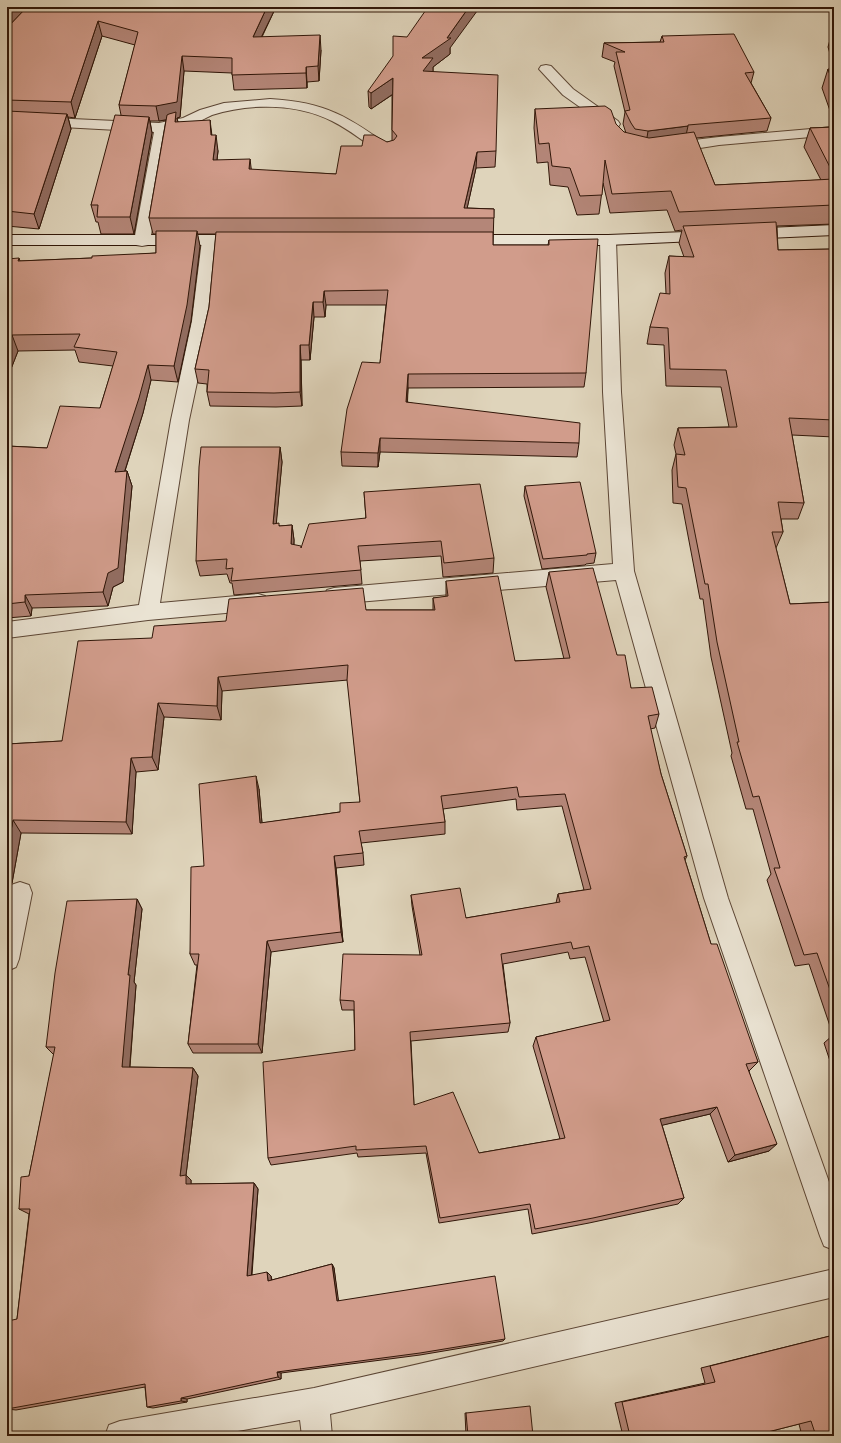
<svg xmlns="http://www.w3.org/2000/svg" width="841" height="1443" font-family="'Sorts Mill Goudy',serif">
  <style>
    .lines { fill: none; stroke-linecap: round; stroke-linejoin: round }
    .street-casing { stroke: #5c4635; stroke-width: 2 }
    .secondary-casing { stroke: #301608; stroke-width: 2 }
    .street { fill: #eae3d3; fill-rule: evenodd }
    .secondary { fill: #eae3d3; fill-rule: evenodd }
    .wall { fill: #b48678; stroke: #301608; fill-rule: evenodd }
    .shaded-wall { fill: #926d61; stroke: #301608 }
    .building { fill: #d19c8b; stroke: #301608; fill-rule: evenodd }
  </style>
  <rect width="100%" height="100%" fill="#dfd4bb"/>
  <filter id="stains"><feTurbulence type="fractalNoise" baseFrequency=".005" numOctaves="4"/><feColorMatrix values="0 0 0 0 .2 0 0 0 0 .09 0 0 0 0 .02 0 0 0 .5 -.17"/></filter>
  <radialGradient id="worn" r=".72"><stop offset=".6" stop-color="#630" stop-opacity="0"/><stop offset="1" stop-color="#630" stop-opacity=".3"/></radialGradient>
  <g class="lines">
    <g class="street-casing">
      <path id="street" d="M546,65L551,66L573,89L618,121L620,124L618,127L613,128L608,127L563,95L539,69L541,66Z
        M270,99C326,102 349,117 393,149L396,152L393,155L388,157L383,155C366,143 350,130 332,121C297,103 249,103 212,115C205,118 199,122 193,124C185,127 176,126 169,130L150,241L148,245L142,246L136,245L134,241L154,132L7,124V116L159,123L183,118L200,110L224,103Z
        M834,127V135L719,145L669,153L664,151L661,148L664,145L669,143L719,137Z
        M210,235L216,236L218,240L210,321L189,420L160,603L258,594L265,596L268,602L265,608L258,610L148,620L7,638V622L139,605L171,420L192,321L202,240L204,236Z
        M608,235L614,236L616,240L621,392L634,571L728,898L834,1196V1250L824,1246L820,1236L704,898L616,580L334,604L327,602L324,596L327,590L334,588L613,564L603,392L600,240L602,236Z
        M20,882L29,885L32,893L19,959L16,967L7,971V898L11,885Z
        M834,1269V1297L330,1414L332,1436H302L300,1420L210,1436H105L109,1425L120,1421L314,1388Z"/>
    </g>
    <g class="secondary-casing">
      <path id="secondary" d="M834,225V235L747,239L741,238L739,234L741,230L747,229Z
        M711,231L717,232L719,236L717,240L608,245H463L457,244L455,240L457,236L463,235H608Z
        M7,235H245L251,236L253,240L251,244L245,245H7Z"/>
    </g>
    <use href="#street" class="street"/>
    <use href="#secondary" class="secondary"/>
  </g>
  <path class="wall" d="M7,7H27L7,28L27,7H276L262,37L321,50L319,81L307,82V88L234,90L232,73L184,71L180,117L177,118L178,122L212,135L218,151L217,160L251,170L336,174L362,146L387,142L392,141V95L371,109L369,107L368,91L450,48V54L433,67V71L496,151L495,167L476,168L467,208L494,209L493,245H548L549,240L586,373L584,387L408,388L407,402L579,443L577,457L380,452L378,467L342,466L341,452L380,363L386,305H326L325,317H314L310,360H301L302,406L276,407L210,406L207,392V384L198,383L195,369L209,307L216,234H197L200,246L191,321L178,382L151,380L143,413L125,471H127L132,486L123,582L113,587L108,606L32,608L31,616L7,618V446L47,448L100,408L113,366L79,362L75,350L18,351L7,379L19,258L20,261L92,258L156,253V234H153L149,218L166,120L159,121H150L152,133L134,234H101L98,222H96L91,205L121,115L119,105L135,45L102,36L75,118L68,117L71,129L39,229L7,226Z
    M833,29H834V67L828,47Z
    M662,36L754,72L751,83L771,118L767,131L696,138L715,185L821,180L804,147L810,128L834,127V224L777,226L778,250L834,249V437L792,435L804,503L798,519H781L783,532L776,548L790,604L834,602V1073L824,1043L833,1035L809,964L795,966L767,880L771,874L753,809H746L731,756L732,753L711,657L703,599H700L682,504L673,503L672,470L676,454L674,445L678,428L729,427L721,387L666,386L664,345L647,344L650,327L666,293L665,273L669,256L684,257L679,243L682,230L675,231L667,210L610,213L603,183L599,214L577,215L568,187L550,185L548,162L537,163L534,128L535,109L616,124L624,132L626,133L623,124L625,112L614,66L615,62L602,57L604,43L660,42Z
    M828,69L834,86V122L822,88Z
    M280,447L282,462L276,523L280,526L292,525L294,540V545L301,548L366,518L364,492L494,558L493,573L443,577L441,556L360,561L362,584L234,595L232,583H230L227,574L200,576L196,561Z
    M525,486L596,553L594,563L586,564L585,565L542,569L524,496Z
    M549,572L617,655L631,688L659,714L655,728L650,729L661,774L687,856L685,860L711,944L758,1062L749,1071L769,1151L728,1162L710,1114L662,1125L684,1198L678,1204L589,1223L532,1234L528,1209L439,1223L426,1153L358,1157L357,1153L271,1165L268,1158L355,1050L354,1010H342L340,1000L420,955L412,906L411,895L466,918L556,903L558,894L584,890L562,806L517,810L516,799L443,809L445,822V834L361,843L363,853L364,865L336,868L343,942L271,952L262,1053H193L188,1044L197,965H195L190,954L204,866L259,789L262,823L340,812L360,802L348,680L222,691L221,720L164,717L158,770L136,772L132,834L21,833L12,883L10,885L7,744L62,741L152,638L366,610H433V598L446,597V581L515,661L564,659L546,587ZM568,952L570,959L585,957L604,1022L536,1037L533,1046L560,1139L479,1153L414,1105L411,1041L508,1032L510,1023L503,964Z
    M137,899L142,909L134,982L136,985L130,1067L193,1068L198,1076L186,1175L191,1180V1184L254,1183L258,1189L252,1275L271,1276L272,1280L332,1264L334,1268L338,1301L505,1339L503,1341L420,1355L281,1373V1379L187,1399V1402L153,1408L147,1407L145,1387L16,1410L7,1409V1349L17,1319L29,1214L19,1209L29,1176L54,1055L46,1047Z
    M834,1335V1436H802L799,1424L752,1436H623L615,1403L705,1383L701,1368Z
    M465,1413H466L533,1436H466Z"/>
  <path class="shaded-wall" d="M8,7H27L7,28V8Z
    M267,7H276L254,52L253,37Z
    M469,7H480L450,48V54L433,67V74L423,86L422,58L447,38Z
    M98,21L102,36L75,118L71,102Z
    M320,35L321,50L319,81L318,66Z
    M182,56L184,71L180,117L177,118L179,128L175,122L176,118L159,121L156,106Z
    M306,67L307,82V88L306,73Z
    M393,78V94L371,109V93Z
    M67,114L71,129L39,229L34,214Z
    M149,117L152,133L134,234L130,217Z
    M210,120L212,136L211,135Z
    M688,126L685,140L646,144L648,131Z
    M216,135L218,151L215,176L213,160Z
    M477,152L476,168L465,218L464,208Z
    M250,159L252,175L249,169Z
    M197,231L200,246L191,321L178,382L174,366Z
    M324,291L326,305L325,317L323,302Z
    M313,302L314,317L310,360L309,345Z
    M12,335L18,351L7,379V348Z
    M300,345L301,360L302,406L300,392Z
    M148,365L151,380L143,413L120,486L115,472Z
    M408,374V388L407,416L406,402Z
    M380,438V452L378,467V453Z
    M280,447L282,462L275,538L273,524Z
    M127,471L132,486L123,582L113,587L108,606L103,592Z
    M292,525L294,540L293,559L291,544Z
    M25,595L32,608L31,616L25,602Z
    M218,677L222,691L221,720L217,706Z
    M158,703L164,717L158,770L152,757Z
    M131,758L136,772L132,834L126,822Z
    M256,776L259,789L263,835L260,823Z
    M13,820L21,833L12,883L10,885L7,893V852Z
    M334,856L336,868L343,942L341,932Z
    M137,899L142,909L134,982L136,985L129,1075L122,1067L128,975Z
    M267,941L271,952L262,1053L258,1044Z
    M193,1068L198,1076L186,1175L191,1180V1190L186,1184L180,1176Z
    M717,1107L710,1114L655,1127L660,1119Z
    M777,1144L769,1151L728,1162L735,1155Z
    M254,1183L258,1189L251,1280L247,1276Z
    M332,1264L334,1268L339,1304L337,1301Z
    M267,1272L271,1276L272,1285L268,1281Z
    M277,1372L281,1373V1379L278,1377Z
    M181,1398L187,1399V1402L181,1401Z"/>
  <path class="building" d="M27,7H267L253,37L320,35L318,66L306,67V73L232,75V58L182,56L177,102L156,106L119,105L138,32L98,21L71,102L7,100V28Z
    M428,7H469L447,38H451L422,58H433L423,71L498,75L496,151L477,152L464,208L494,209V218H149L167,115L169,114L176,112L175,122L210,120L211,135H216L213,160L250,159L249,169L336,174L341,146H362L364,135H374L387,142L394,140L397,136L392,130L393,78L371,93L368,91L393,56V36L407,37Z
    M734,34L754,72L745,73L771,118L688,125V126L648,131L635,129L631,123L625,111L630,110L616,52H625L604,43L664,42L662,36Z
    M828,69H834V86Z
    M605,106L611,110L616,124L624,132L649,138L694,132L715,185L834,179V205L679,212L671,191L612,194L605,160L602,195L580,196L570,168L552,166L549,143L539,144L535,109Z
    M7,111L67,114L34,214L7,211V177L9,173H7Z
    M115,115L149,117L130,217H97L98,205H91Z
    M834,127V175L810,128Z
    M776,222L778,250L834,249V420L789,418L804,503L778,502L783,532H772L790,604L834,602V1001L817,953L804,955L774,868H780L759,796L753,797L737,742H739L717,642L708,584H705L686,488L678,487L676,454L685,455L678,428L737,427L726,370L670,369L668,328L650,327L660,293L670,294L669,256L694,257L683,226Z
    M156,231H197L187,305L174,366L148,365L139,398L115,472L127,471L118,568L108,573L103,592L25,595V602L7,604V446L47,448L60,406L100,408L117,352L74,347L80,334L12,335L7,348V259L19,258L18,261L92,258V256L156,253Z
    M216,232H493V245H549V240L598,239L586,373L408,374L406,402L580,423L579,443L380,438L378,453L341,452L347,409L362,362L380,363L388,290L324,291L323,302H313L309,345H300V392L274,393L207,392L209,370L195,369L209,307Z
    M201,447H280L273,524L279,523V526L292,525L291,544L301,546V548L309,524L366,518L364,492L480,484L494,558L444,563L441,541L358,546L361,570L231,581L233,568L226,569L227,559L196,561L199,467Z
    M580,482L596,553L587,554V555L543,559L525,486Z
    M593,568L617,655H625L631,688L652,687L659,714L648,716L661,774L687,856L684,857L711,944H717L758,1062L746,1064L777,1144L735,1155L717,1107L660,1119L684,1198L593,1218L535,1229L530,1204L440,1218L426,1146L356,1150V1146L268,1158L263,1062L355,1050L354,1001L340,1000L343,954L422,955L411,895L460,888L466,918L560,902L558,894L591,889L565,794L519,797L517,787L441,796L445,822L359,831L363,853L334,856L341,932L267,941L258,1044H188L199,954H190L191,867L204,866L199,784L256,776L260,823L340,812V803L360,802L347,680L348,665L218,677L217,706L158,703L152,757L131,758L126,822L13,820L7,852V744L62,741L78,641L152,638L154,626L226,621L229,599L363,588L366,610H435L433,598L448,596L446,581L498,576L515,661L570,658L549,572ZM571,942L573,949L589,946L610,1020L536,1037L565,1138L479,1153L453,1092L414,1105L410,1032L510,1023L501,954Z
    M137,899L128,975H130L122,1067L193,1068L180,1176L186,1175V1184L254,1183L247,1276L267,1272L268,1281L332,1264L337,1301L495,1276L505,1339L420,1353L277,1372L278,1377L181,1398V1401L147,1407L145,1384L7,1409V1349L8,1321L17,1319L30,1209H19L21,1177L29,1176L55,1047H46L55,973L67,901Z
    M834,1335V1436H816L811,1421L752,1436H630L622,1402L715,1382L710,1366Z
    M530,1406L533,1436H468L466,1413Z"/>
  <rect width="841" height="1443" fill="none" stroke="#dfd4bb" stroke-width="24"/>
  <rect x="8" y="8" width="825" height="1427" fill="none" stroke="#301608" stroke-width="2"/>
  <rect x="12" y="12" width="817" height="1419" fill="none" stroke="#301608"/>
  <rect width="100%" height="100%" filter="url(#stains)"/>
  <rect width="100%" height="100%" fill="url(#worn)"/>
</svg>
